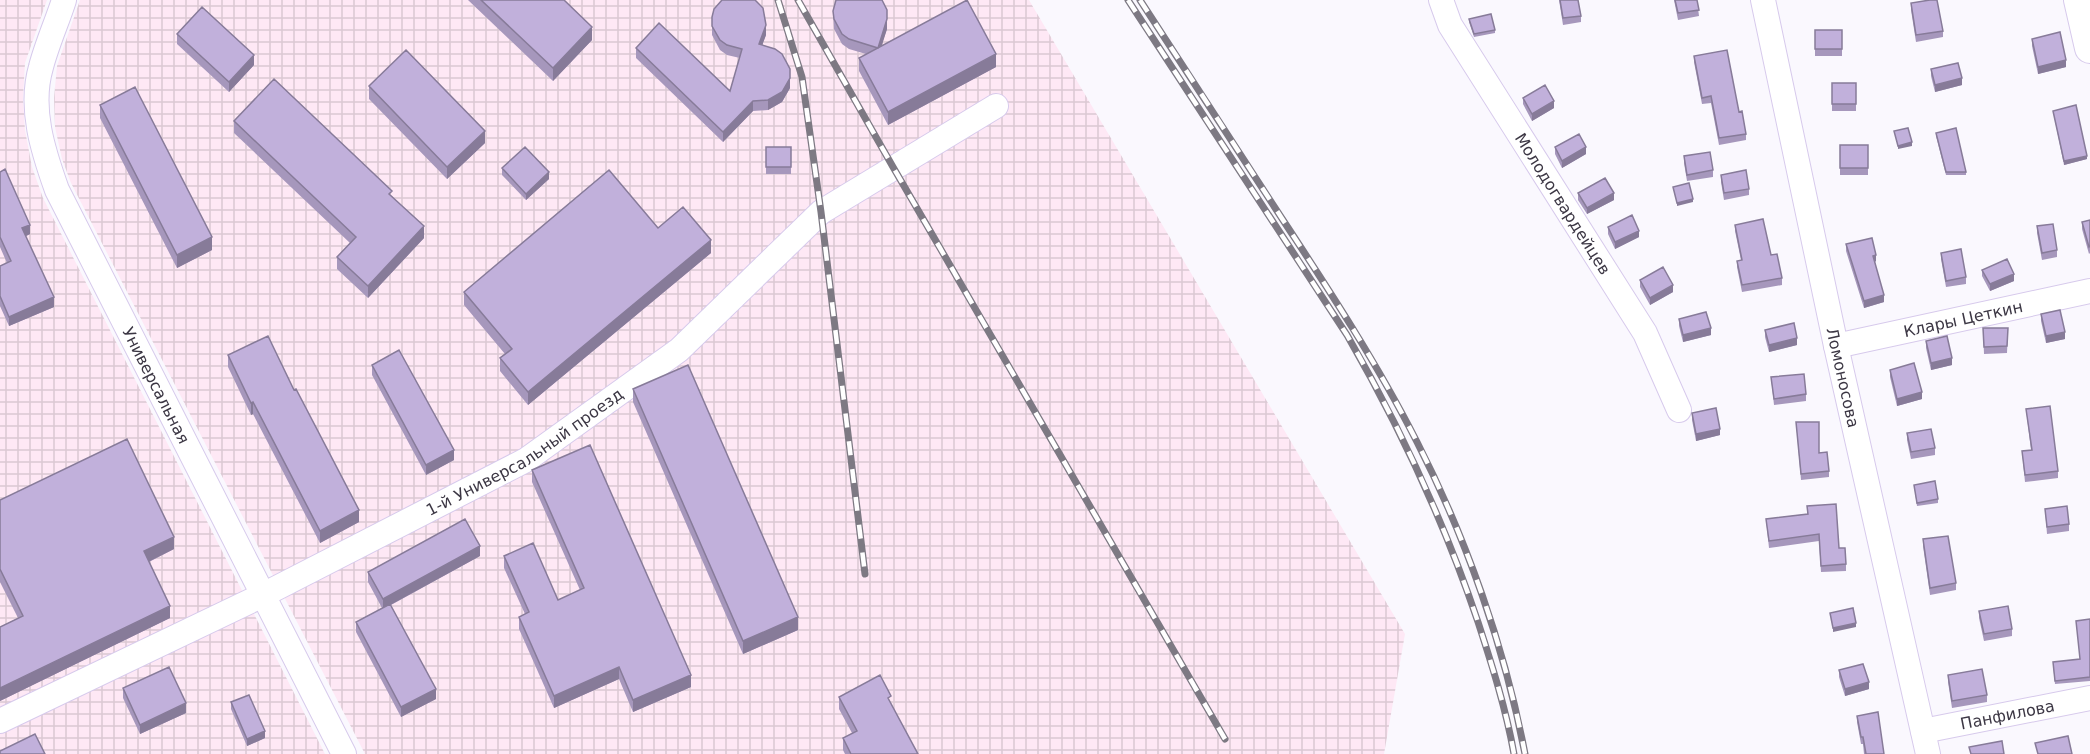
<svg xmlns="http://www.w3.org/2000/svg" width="2090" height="754" font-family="'DejaVu Sans',sans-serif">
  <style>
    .industrial { fill: url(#industrial-grid) }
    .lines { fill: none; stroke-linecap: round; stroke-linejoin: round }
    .minor-casing { stroke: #d7caec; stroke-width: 26 }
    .major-casing { stroke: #d7caec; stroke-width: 32 }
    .minor { stroke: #fff; stroke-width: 24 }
    .major { stroke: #fff; stroke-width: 30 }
    .rail-casing { stroke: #7d7983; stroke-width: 7 }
    .rail { stroke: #fff; stroke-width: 4.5; stroke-dasharray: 14; stroke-linecap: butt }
    .wall { fill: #a697bc }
    .shaded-wall { fill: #877b99 }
    .building { fill: #c1b0db; stroke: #877b99; stroke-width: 1.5 }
    .labels { text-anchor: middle; stroke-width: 4.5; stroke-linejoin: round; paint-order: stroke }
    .street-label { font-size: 16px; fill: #3c3744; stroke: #fff }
  </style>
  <defs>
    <pattern id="industrial-grid" width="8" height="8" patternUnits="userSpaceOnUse" patternTransform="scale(1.5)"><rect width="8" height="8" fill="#fee8f5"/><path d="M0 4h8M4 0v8" fill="none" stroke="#dbc8d3"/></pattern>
  </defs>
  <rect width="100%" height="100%" fill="#faf8fe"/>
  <path class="industrial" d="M0,0H47L25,63L23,99L25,130L32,167L43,198L325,754H0Z
    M80,0H1029L1405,634L1384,754H365L71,183L62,159L55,127L54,98L57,66Z"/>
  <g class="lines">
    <g class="minor-casing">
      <g id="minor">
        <path id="s1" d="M64,0C57,22 47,44 41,67C29,108 43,151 57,190L344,754"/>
        <path id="s2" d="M1441,0L1450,25L1645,333L1679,410"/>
        <path id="s3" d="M1763,0L1836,346L1928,754"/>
        <path id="s4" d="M1836,346L2090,291"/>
        <path id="s5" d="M0,721L263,595L526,460L679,350L821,212L996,106"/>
        <path id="s6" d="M1923,731L2090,698"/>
      </g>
    </g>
    <g class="major-casing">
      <path id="major" d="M2079,0L2090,48"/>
    </g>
    <use href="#minor" class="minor"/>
    <use href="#major" class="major"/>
    <g class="rail-casing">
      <path id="rail" d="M778,0L802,77L821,212L865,574
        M798,0L893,167L1225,739
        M1128,0L1347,335C1400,427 1444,521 1478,622C1492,665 1506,709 1514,754
        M1140,0C1187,72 1234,144 1281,217C1329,290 1377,363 1417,442C1466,538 1505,648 1525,754"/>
    </g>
    <use href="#rail" class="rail"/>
  </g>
  <path class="wall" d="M468,0H564L592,40L553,81Z
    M1559,0H1578L1581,16V22L1563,25Z
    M1674,0H1697L1699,16L1678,20Z
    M1911,3L1943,31V37L1916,42L1911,10Z
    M887,10V29L881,46L996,67L888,125L859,71V58L866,54L849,49L842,44L834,29L833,11Z
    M712,17L766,35L762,45L790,88L782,102L768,110L753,111L723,142L636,58V48L730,91L740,58L727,55L720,50L712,35Z
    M1469,19L1495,30V33L1474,37L1469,22Z
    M1815,30H1842V56H1815Z
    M177,34L254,65L229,92L177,44Z
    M2032,39L2066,67L2038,74L2032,46Z
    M1694,56L1739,112L1746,134V140L1719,145L1711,103L1702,104L1694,62Z
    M1931,69L1962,85L1935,92L1931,76Z
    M1832,83H1856V111H1832Z
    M369,86L485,143L447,179L369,99Z
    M1523,98L1554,108L1532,121L1523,104Z
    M100,105L212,250L177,268L100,118Z
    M2053,111L2087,159L2064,165Z
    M234,121L392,196L424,238L368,298L337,269V257L350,243L234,133Z
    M1936,133L1966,172V175H1946L1936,136Z
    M1840,145H1868V175H1840Z
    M766,147H791V174H766Z
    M1555,147L1586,154L1562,168L1555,154Z
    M1684,156L1713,170V177L1687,181L1684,163Z
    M502,168L549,179L526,200L502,175Z
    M0,172L30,234L26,236L54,307L9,326L0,306V266L7,263L0,247Z
    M1721,175L1749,189V195L1724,200L1721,182Z
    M1578,193L1614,200L1587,214L1578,200Z
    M2090,220V253L2089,254L2082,229V222Z
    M1735,225L1771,255L1782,278V285L1742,292L1737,267V261L1741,260L1735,231Z
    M2037,226L2057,250V257L2042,260L2037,233Z
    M1608,227L1639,237L1615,249L1608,234Z
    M658,228L711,253L528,405L500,371V358L505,354L464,305V292Z
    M1846,244L1876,261L1875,262L1884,302L1864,308L1846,251Z
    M1941,253L1966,277V284L1946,287L1941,259Z
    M1982,270L2014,281L1990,291L1982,276Z
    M1640,280L1673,292L1650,305L1640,287Z
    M2041,314L2065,339L2046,343L2041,321Z
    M1679,319L1711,335L1683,342L1679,326Z
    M1983,328H2008L2007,353L1984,354Z
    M1765,330L1797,345L1769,352L1765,337Z
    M1926,341L1952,365L1931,370L1926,348Z
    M228,355L359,522L320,543L253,414L251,415L228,367Z
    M372,365L454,460L426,475L372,375Z
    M1890,370L1922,399L1897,406L1890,377Z
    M1771,377L1806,394V401L1774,405Z
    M633,389L798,630L743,654L633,402Z
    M2026,409L2058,471V478L2025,482L2022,451L2031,450Z
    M1692,413L1720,435L1696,441L1692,420Z
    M1796,422L1819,453L1829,471V477L1801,480Z
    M1907,433L1935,448V455L1911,459L1907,440Z
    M532,470L691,687L633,712L619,679L554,708L519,629V617L525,614L504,568V556L558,600L580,590L532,482Z
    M1914,485L1938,499V503L1917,506Z
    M0,500L174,549L149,562L170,618L0,701V627L18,618L0,582Z
    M1807,506L1839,548L1846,564V571L1821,572L1819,541L1769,548L1766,519L1807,514Z
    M2045,509L2069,524V531L2047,534Z
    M1923,539L1956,583V590L1930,595L1923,546Z
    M480,556L391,605L436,699L401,717L356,632V622L382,608L368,582V572Z
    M1979,611L2012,629V636L1984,641L1979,618Z
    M2090,619V681L2055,684L2053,665L2080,659Z
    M1839,670L1869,689L1845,696L1839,677Z
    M1948,675L1987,695V702L1952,708L1948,682Z
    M123,688L186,713L140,734L123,698Z
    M839,697L891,704L918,754H845L843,750V738L852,733L839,709Z
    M231,702L265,738L247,746L231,709Z
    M1857,716L1884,754H1864L1863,744H1861L1857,722Z"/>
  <path class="shaded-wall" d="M887,19V29L878,58V48Z
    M766,25V35L759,54V44Z
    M592,27V40L553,81V68Z
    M996,54V67L888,125V112Z
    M254,55V65L229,92V82Z
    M2066,60V67L2038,74V67Z
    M790,78V88L782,102L768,110V100Z
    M1962,78V85L1935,92V85Z
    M753,101V111L723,142V132Z
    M1554,101V108L1532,121V114Z
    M485,131V143L447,179V167Z
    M1912,142V146L1898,149V146Z
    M1586,147V154L1562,168V161Z
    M2087,156V159L2064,165V161Z
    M549,172V179L526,200V194Z
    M1614,193V200L1587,214V208Z
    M1693,199V202L1677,206V203Z
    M30,225V234L22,238V228Z
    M424,226V238L368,298V286Z
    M1639,231V237L1615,249V242Z
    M212,237V250L177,268V255Z
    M711,240V253L528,405V392Z
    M1876,255V261L1873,262V256Z
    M2014,274V281L1990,291V284Z
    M1673,285V292L1650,305V298Z
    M1884,295V302L1864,308V301Z
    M54,297V307L9,326V317Z
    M1711,328V335L1683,342V335Z
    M2065,332V339L2046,343V336Z
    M1797,338V345L1769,352V345Z
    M1952,358V365L1931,370V363Z
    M1922,392V399L1897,406V399Z
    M253,402V414L251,415V403Z
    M1720,429V435L1696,441V434Z
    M454,450V460L426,475V465Z
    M359,510V522L320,543V531Z
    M174,537V549L144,564V551Z
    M480,546V556L383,609V599Z
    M170,606V618L0,701V688Z
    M798,617V630L743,654V641Z
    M1856,623V627L1833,632V628Z
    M619,667V679L554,708V696Z
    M691,675V687L633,712V700Z
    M1869,682V689L1845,696V689Z
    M436,689V699L401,717V707Z
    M186,703V713L140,734V725Z
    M265,731V738L247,746V739Z"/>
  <path class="building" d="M481,0H564L592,27L553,68Z
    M722,0H755L763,8L766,25L759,44L775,49L782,54L790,69V78L782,92L768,100L753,101L723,132L636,48L659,23L730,91L742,49L727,45L720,40L712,26V17L714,9Z
    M836,0H882L887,10V19L878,48L849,39L842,34L834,19L833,11Z
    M967,0L996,54L888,112L859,58Z
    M1560,0H1578L1581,16L1563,18Z
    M1675,0H1697L1699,10L1678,13Z
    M1930,0H1937L1943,31L1916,35L1911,3Z
    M202,7L254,55L229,82L177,34Z
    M1491,14L1495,30L1474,34L1469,19Z
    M1815,30H1842V49H1815Z
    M2060,32L2066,60L2038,67L2032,39Z
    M406,50L485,131L447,167L369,86Z
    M1727,50L1739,112L1742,111L1746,134L1719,138L1711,96L1702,98L1694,56Z
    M1958,63L1962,78L1935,85L1931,69Z
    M274,79L392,191L389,194L424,226L368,286L337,257L356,237L234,121Z
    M1832,83H1856V104H1832Z
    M1545,85L1554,101L1532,114L1523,98Z
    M135,87L212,237L177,255L100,105Z
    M2076,105L2087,156L2064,161L2053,111Z
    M1908,128L1912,142L1898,146L1894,131Z
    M1956,128L1966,172H1946L1936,133Z
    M1579,134L1586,147L1562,161L1555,147Z
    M1840,145H1868V168H1840Z
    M525,147L549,172L526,194L502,168Z
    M766,147H791V167H766Z
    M1710,152L1713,170L1687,175L1684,156Z
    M5,169L30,225L22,228L54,297L9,317L0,296V266L11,261L0,237V172Z
    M609,170L658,228L683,207L711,240L528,392L500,358L512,349L464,292Z
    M1746,170L1749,189L1724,193L1721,175Z
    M1605,178L1614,193L1587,208L1578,193Z
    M1689,183L1693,199L1677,203L1673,187Z
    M1632,215L1639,231L1615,242L1608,227Z
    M1763,219L1771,255L1777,254L1782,278L1742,285L1737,261L1742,260L1735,225Z
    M2090,220V246L2089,247L2082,222Z
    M2053,224L2057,250L2042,253L2037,226Z
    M1872,238L1876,255L1873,256L1884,295L1864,301L1846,244Z
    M1961,249L1966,277L1946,281L1941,253Z
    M2007,259L2014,274L1990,284L1982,270Z
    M1663,267L1673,285L1650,298L1640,280Z
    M2060,310L2065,332L2046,336L2041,314Z
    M1706,312L1711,328L1683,335L1679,319Z
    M1794,323L1797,338L1769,345L1765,330Z
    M1983,328H2008L2007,346L1984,347Z
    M268,336L294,390L296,389L359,510L320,531L253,402L251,403L228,355Z
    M1947,336L1952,358L1931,363L1926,341Z
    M399,350L454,450L426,465L372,365Z
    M1914,363L1922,392L1897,399L1890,370Z
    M688,365L798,617L743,641L633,389Z
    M1804,374L1806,394L1774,399L1771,377Z
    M2050,406L2058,471L2025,475L2022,451L2032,450L2026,409Z
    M1716,408L1720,429L1696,434L1692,413Z
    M1796,422H1819V453L1827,452L1829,471L1801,474Z
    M1931,429L1935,448L1911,452L1907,433Z
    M127,439L174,537L144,551L170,606L0,688V627L23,616L0,569V500Z
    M590,445L691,675L633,700L619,667L554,696L519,617L529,612L504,556L533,543L558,600L584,588L532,470Z
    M1935,481L1938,499L1917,503L1914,485Z
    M1836,504L1839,548H1845L1846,564L1821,566L1819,534L1769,541L1766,519L1808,514L1807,506Z
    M2067,506L2069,524L2047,527L2045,509Z
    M465,519L480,546L383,599L368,572Z
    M1948,536L1956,583L1930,588L1923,539Z
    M390,604L436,689L401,707L356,622Z
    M2008,606L2012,629L1984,634L1979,611Z
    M1853,608L1856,623L1833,628L1830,613Z
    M2090,619V677L2055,681L2053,662L2080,659L2076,621Z
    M1863,664L1869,682L1845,689L1839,670Z
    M169,667L186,703L140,725L123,688Z
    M1982,669L1987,695L1952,701L1948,675Z
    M880,675L891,696L888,698L918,754H851L843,738L857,731L839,697Z
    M249,695L265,731L247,739L231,702Z
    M1878,712L1884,754H1866L1863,737H1861L1857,716Z
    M35,734L45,754H0V751Z
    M2068,736L2072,754H2038L2035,743Z
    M2002,741L2004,754H1971L1969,747Z"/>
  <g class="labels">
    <g class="street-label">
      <text dy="6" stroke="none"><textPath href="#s2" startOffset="238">Молодогвардейцев</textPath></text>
      <text dy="6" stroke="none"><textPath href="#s4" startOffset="130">Клары Цеткин</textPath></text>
      <text dy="6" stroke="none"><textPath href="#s3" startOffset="386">Ломоносова</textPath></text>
      <text dy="6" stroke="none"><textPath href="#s1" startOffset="416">Универсальная</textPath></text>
      <text dy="6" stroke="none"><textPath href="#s5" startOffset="590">1-й Универсальный проезд</textPath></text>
      <text dy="6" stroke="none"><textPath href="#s6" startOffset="86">Панфилова</textPath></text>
    </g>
  </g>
</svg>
